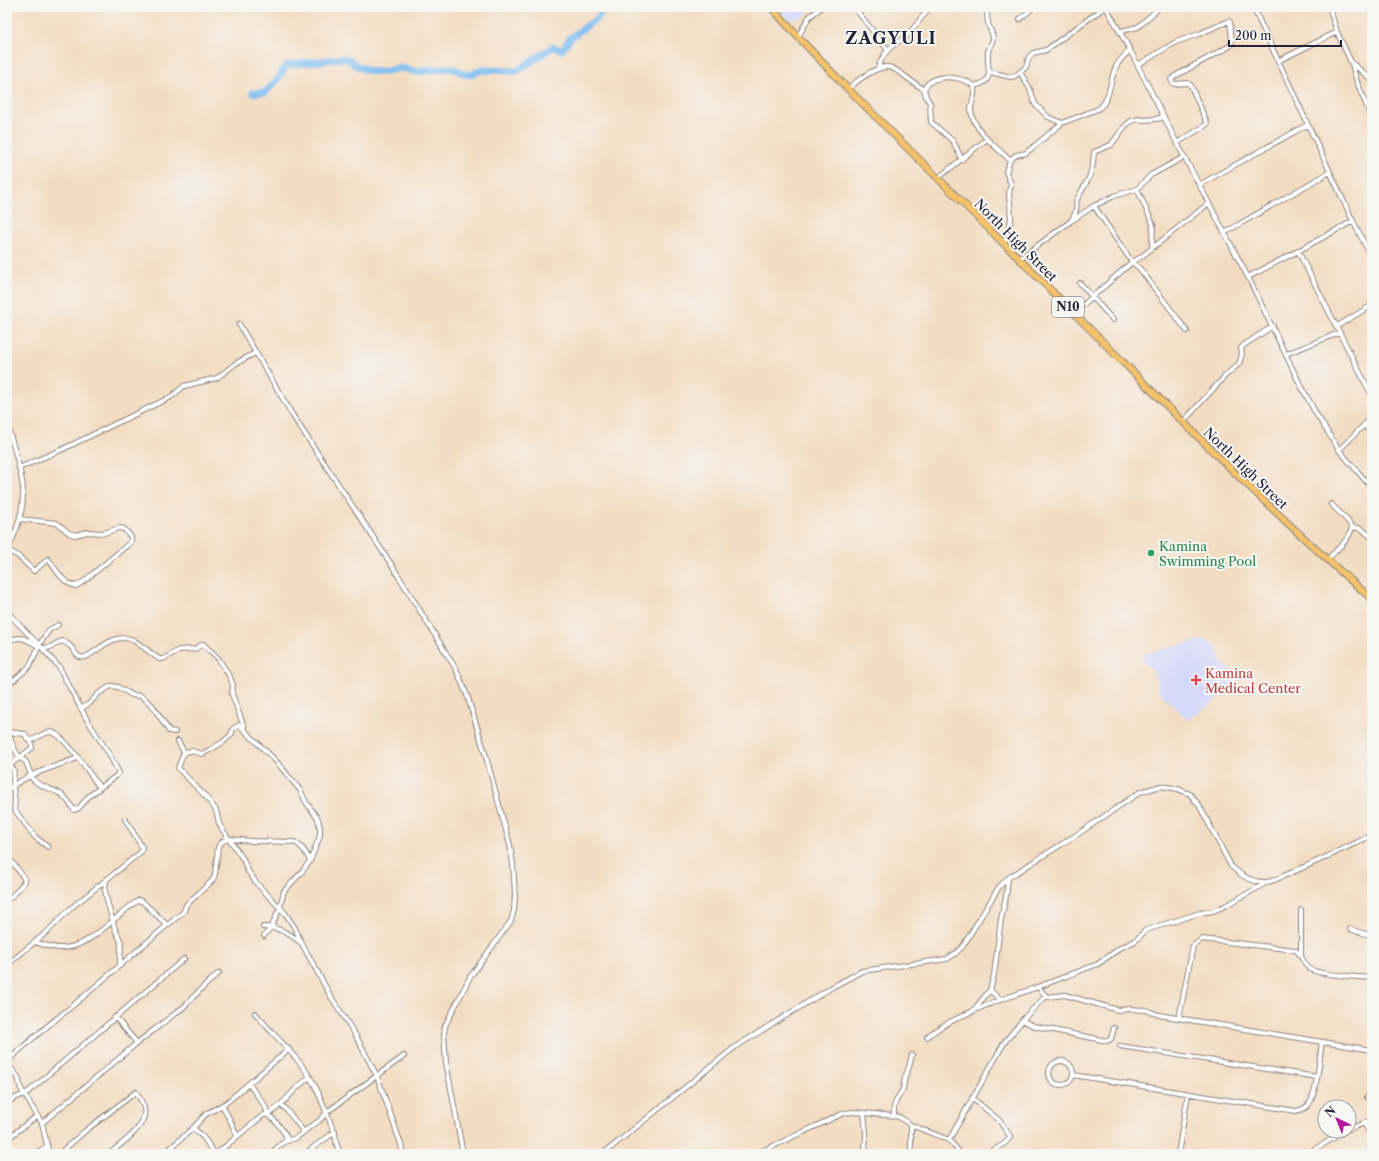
<svg xmlns="http://www.w3.org/2000/svg" width="1379" height="1161" font-family="'Libre Caslon Text',serif">
  <style>
    .built { fill: #d4d8f9 }
    .lines { fill: none; stroke-linecap: round; stroke-linejoin: round }
    .river { stroke: #7cbbf0; stroke-width: 7 }
    .minor-casing { stroke: #8a807e; stroke-width: 6 }
    .trunk-casing { stroke: #8a807e; stroke-width: 8 }
    .minor { stroke: #fff; stroke-width: 4 }
    .trunk { stroke: #f3c26a; stroke-width: 6 }
    .leisure-dot { fill: #2e9e5b; stroke: #f6f6f2; stroke-width: 1.5 }
    .health-dot { fill: #e0444e; stroke: #f6f6f2; stroke-width: 1.5 }
    .labels { text-anchor: middle; stroke-width: 4; stroke-linejoin: round; paint-order: stroke }
    .shield { fill: #f6f6f2; stroke: #626272; stroke-width: 1 }
    .shield-label { font-size: 12px; font-weight: bold; fill: #22223b }
    .street-label { font-size: 13px; fill: #22223b; stroke: #f6f6f2 }
    .leisure-label { font-size: 13px; fill: #27864d; stroke: #f6f6f2; text-anchor: start }
    .health-label { font-size: 13px; fill: #be3a42; stroke: #f6f6f2; text-anchor: start }
    .district-label { font-size: 17px; font-weight: bold; letter-spacing: 1px; fill: #22223b; stroke: #f6f6f2 }
  </style>
  <rect width="100%" height="100%" fill="#f6f6f2"/>
  <filter id="ink" filterUnits="userSpaceOnUse"><feTurbulence type="fractalNoise" baseFrequency=".025" numOctaves="2"/><feDisplacementMap in="SourceGraphic" scale="8" xChannelSelector="R" yChannelSelector="G"/><feConvolveMatrix kernelMatrix="1 2 1 2 8 2 1 2 1" color-interpolation-filters="sRGB"/></filter>
  <filter id="wash" filterUnits="userSpaceOnUse"><feTurbulence type="fractalNoise" baseFrequency=".012" numOctaves="4" result="noise"/><feDisplacementMap in="SourceGraphic" scale="16" xChannelSelector="R" yChannelSelector="G"/><feGaussianBlur stdDeviation="0.9" result="paint"/><feColorMatrix in="noise" values="0 0 0 0 0 0 0 0 0 0 0 0 0 0 0 0 0 1.4 0 .05"/><feComposite in="paint" operator="in"/></filter>
  <g filter="url(#wash)">
    <rect width="100%" height="100%" fill="#f3ddc2"/>
    <path class="built" d="M776,7H814L802,17L790,19L789,21Z
      M1206,639L1216,646L1223,665L1227,666L1234,676L1235,687L1188,720L1167,700L1158,690V684L1152,670L1139,655Z"/>
    <g class="lines">
      <path class="river" d="M253,93L266,92L277,80L287,65L344,58L351,61L355,65L370,71L380,72L401,68L417,72L449,68L455,69L462,73L469,75L482,70L517,71L553,47L562,50L570,38L599,17L603,7"/>
    </g>
  </g>
  <g filter="url(#ink)">
    <g class="lines">
      <g class="minor-casing">
        <path id="minor" d="M857,7V11L888,50
          M1106,7L1130,50L1177,143L1248,277L1297,378L1315,412L1339,450L1372,488
          M1253,7L1353,221L1372,258
          M1329,7L1337,32L1352,64L1357,82L1372,119
          M1020,19L1034,7
          M1121,31L1138,27L1160,7
          M798,37L809,17L822,7
          M1278,61L1337,32
          M1353,64L1372,80
          M1138,65L1176,42L1199,34L1229,21L1230,22L1232,41L1230,46L1175,76L1171,80L1174,84L1188,83L1191,86L1207,123L1206,125L1177,143
          M878,68C881,58 888,48 896,43C900,40 904,40 907,36C915,27 922,16 931,7
          M990,72L1011,77L1015,76L1026,67L1029,57L1033,53L1046,50L1105,7
          M1020,72L1030,89L1035,104L1048,117L1062,123
          M974,86C997,81 986,69 988,52C989,47 993,42 993,37C992,32 989,28 988,23C987,18 987,12 987,7
          M848,89C857,81 879,63 892,68C903,73 913,84 924,89C933,72 961,76 974,86C976,96 970,105 971,111C974,131 996,147 1010,160
          M924,89L926,97L930,103L931,122L953,141L962,160
          M938,178L987,139
          M1199,185L1307,125
          M1137,189L1153,224L1152,248
          M1094,206L1132,262L1140,269L1187,331
          M1071,221L1094,206L1114,196L1137,189L1151,175L1184,157
          M1224,233L1330,172
          M1004,244L1009,230L1011,218L1009,193L1011,184L1006,172L1010,160L1016,155L1026,153L1062,123L1098,109C1110,101 1110,81 1115,69C1118,61 1124,56 1130,50
          M1298,251L1353,221
          M1019,259L1071,221C1075,215 1078,209 1076,201L1089,178L1093,164L1094,152L1111,145L1125,126L1131,121L1139,119L1144,120L1156,119L1164,117
          M1248,277L1298,251L1372,396
          M1080,283L1113,320
          M1074,313L1132,262L1141,257L1209,203
          M239,324L293,416L393,567L456,669L467,695L485,753L510,845L513,864L515,894L514,910L511,921L470,977L445,1026L444,1034L446,1062L463,1154
          M1336,327L1372,305
          M1286,354L1339,333
          M7,421C11,443 22,468 23,490C24,512 16,532 7,552
          M1183,422L1227,374L1239,364L1242,354L1241,348L1244,345L1273,326
          M1364,425L1372,433
          M1339,450L1372,417
          M19,468L63,449L171,397L184,386L217,378L235,364L255,353
          M1352,527L1362,529L1372,538
          M7,537L10,544
          M8,550L18,556L34,571L48,559C56,569 62,583 76,586L83,582L131,542V537L124,529L119,528L104,533L87,532L75,535L69,533L57,523L20,519
          M1327,560C1335,551 1350,540 1352,527L1347,520L1331,504
          M7,612L37,643
          M7,641C11,640 15,638 19,638C30,638 36,648 46,648C53,648 56,642 62,641C65,642 68,644 70,646C74,649 76,656 80,657C90,662 108,632 131,639C135,640 153,655 159,659H163L179,650L195,649L203,644L218,658L230,677L233,685L232,694L244,727
          M39,645L49,630L58,625
          M7,671L9,683L7,693
          M9,683L14,680L29,667L39,646
          M82,708L90,703L98,694L111,686L118,687L132,695L141,696L152,705L169,731L175,732
          M7,732L25,734L28,740C36,741 42,732 51,732C63,733 92,777 100,788
          M8,733L14,748L19,757L26,762L31,775
          M178,741L184,752L178,768L206,797L216,810L219,823L222,829L243,859L248,871L257,884L285,913L295,928L301,942L330,995L356,1036L377,1076L401,1144L403,1154
          M184,752L192,751L202,754L210,750L223,742L231,735L233,729L239,725L275,760L300,790L306,802L318,819L320,828V836L310,861L301,873L284,891L280,907L272,926L264,936
          M7,764C19,769 11,778 13,787C14,796 16,800 14,809L35,837L48,847
          M10,765L32,748L31,740
          M30,775C37,788 51,787 62,795C68,799 70,805 74,810L79,808L89,796L116,776L119,773L109,754L86,718L59,667L42,648
          M7,790C29,773 52,768 78,758
          M7,856C13,864 22,873 25,881C19,888 15,895 7,900
          M106,880L105,890L107,901L115,929L121,942L120,964
          M263,927C277,926 289,933 300,942
          M1350,929L1372,936
          M35,942C43,944 52,948 60,948C90,949 115,915 139,900L143,902L167,925
          M1301,955V910
          M7,965L48,931L71,908L141,852L142,847L125,819
          M1038,987L1098,964L1120,948L1135,941L1146,930L1200,913L1213,911L1225,906L1268,882
          M990,990L1000,1000L1038,987L1047,997L1065,995L1118,1010L1129,1009L1146,1010L1159,1015L1372,1050
          M972,1012L990,990L994,975L1001,919L1006,897L1008,878
          M255,1013C275,1037 299,1057 314,1084C322,1099 327,1116 334,1131C338,1140 333,1143 342,1154
          M115,1017L137,1043
          M1179,1018L1193,946L1202,939L1295,950C1303,954 1303,965 1310,969C1319,975 1359,977 1372,978
          M1022,1020L1034,1026L1107,1041L1111,1039L1114,1028
          M927,1037C943,1023 979,1008 1000,1000
          M1120,1046L1317,1077
          M1049 1073a12 12 0 1 1 24 0a12 12 0 1 1-24 0Z
          M7,1062C29,1040 53,1022 77,1002C112,973 146,942 181,914L184,911L186,905L213,880L215,874L218,847L223,841L229,839L252,841L294,842C301,845 307,854 310,861
          M7,1063L18,1077L21,1089L42,1123L49,1154
          M1073,1075L1296,1111C1301,1110 1306,1109 1309,1104C1317,1094 1320,1055 1322,1042
          M249,1084L265,1106L268,1115C284,1105 293,1088 310,1077
          M1367,1097L1372,1095
          M972,1098L999,1120L1010,1136V1138L1004,1144L987,1154
          M7,1102L28,1092L184,959
          M222,1105L231,1122L237,1136
          M281,1105L285,1108L304,1132
          M864,1113L894,1116
          M42,1123L137,1043L185,1006L200,990L219,973
          M1364,1123L1372,1138
          M911,1125L949,1140L961,1154
          M193,1128L203,1137L215,1154
          M1349,1129L1372,1120
          M7,1139L37,1116
          M949,1140L1004,1043L1025,1017L1046,996
          M34,1154L46,1147
          M59,1154L85,1131L136,1092C139,1097 143,1102 144,1109C148,1126 121,1144 109,1154
          M164,1154L193,1128L206,1114L226,1103L289,1049
          M216,1154L262,1116C264,1115 265,1114 268,1115C274,1118 287,1135 288,1141
          M270,1154L284,1142L296,1138L310,1127L319,1121L327,1112L404,1056
          M305,1154L315,1146L335,1132
          M603,1154L735,1047L834,986L862,971L947,959L956,953L963,946L999,887L1008,878L1081,832L1140,792L1161,786L1178,789L1190,794L1199,805L1231,866C1240,875 1253,883 1267,882C1275,881 1285,875 1293,872C1320,860 1346,848 1372,835
          M756,1154L844,1113L853,1112L864,1113L866,1133L865,1154
          M911,1154V1125L899,1117L894,1116V1107L896,1101L903,1089L905,1077L909,1067L912,1055
          M1178,1154L1188,1094
          M1304,1154L1312,1151L1345,1131"/>
      </g>
      <g class="trunk-casing">
        <path id="trunk" d="M771,7L798,37L848,89C932,173 1017,256 1101,340C1189,428 1277,517 1372,599"/>
      </g>
      <use href="#minor" class="minor"/>
      <use href="#trunk" class="trunk"/>
    </g>
  </g>
  <circle class="leisure-dot" cx="1151" cy="553" r="4"/>
  <path class="health-dot" d="M1194 674h4v4h4v4h-4v4h-4v-4h-4v-4h4z"/>
  <g class="labels">
    <rect class="shield" x="1052" y="297" width="32" height="20" rx="3"/>
    <g class="shield-label">
      <text x="1068" y="311">N10</text>
    </g>
    <g class="street-label">
      <text transform="translate(1016 240) rotate(45)" y="5">North High Street</text>
      <text transform="translate(1246 468) rotate(44)" y="5">North High Street</text>
    </g>
    <g class="leisure-label">
      <text x="1159" y="551">Kamina<tspan x="1159" dy="15">Swimming Pool</tspan></text>
    </g>
    <g class="health-label">
      <text x="1205" y="678">Kamina<tspan x="1205" dy="15">Medical Center</tspan></text>
    </g>
    <g class="district-label">
      <text x="891" y="44">ZAGYULI</text>
    </g>
  </g>
  <rect width="1379" height="1161" fill="none" stroke="#f6f6f2" stroke-width="24"/>
  <g transform="translate(1337 1119) rotate(317)"><circle r="19" fill="#f6f6f2" stroke="#a1a1a9"/>
  <path d="M0-3L7 15L0 10L-7 15Z" fill="#b5179e"/>
  <text y="-6" font-size="11" font-weight="bold" text-anchor="middle" fill="#22223b">N</text>
  </g>
  <path d="M1229 40v6h112v-6" fill="none" stroke="#22223b" stroke-width="2"/>
  <text x="1235" y="40" font-size="12" fill="#22223b" stroke="#f6f6f2" stroke-width="3" paint-order="stroke">200 m</text>
</svg>
